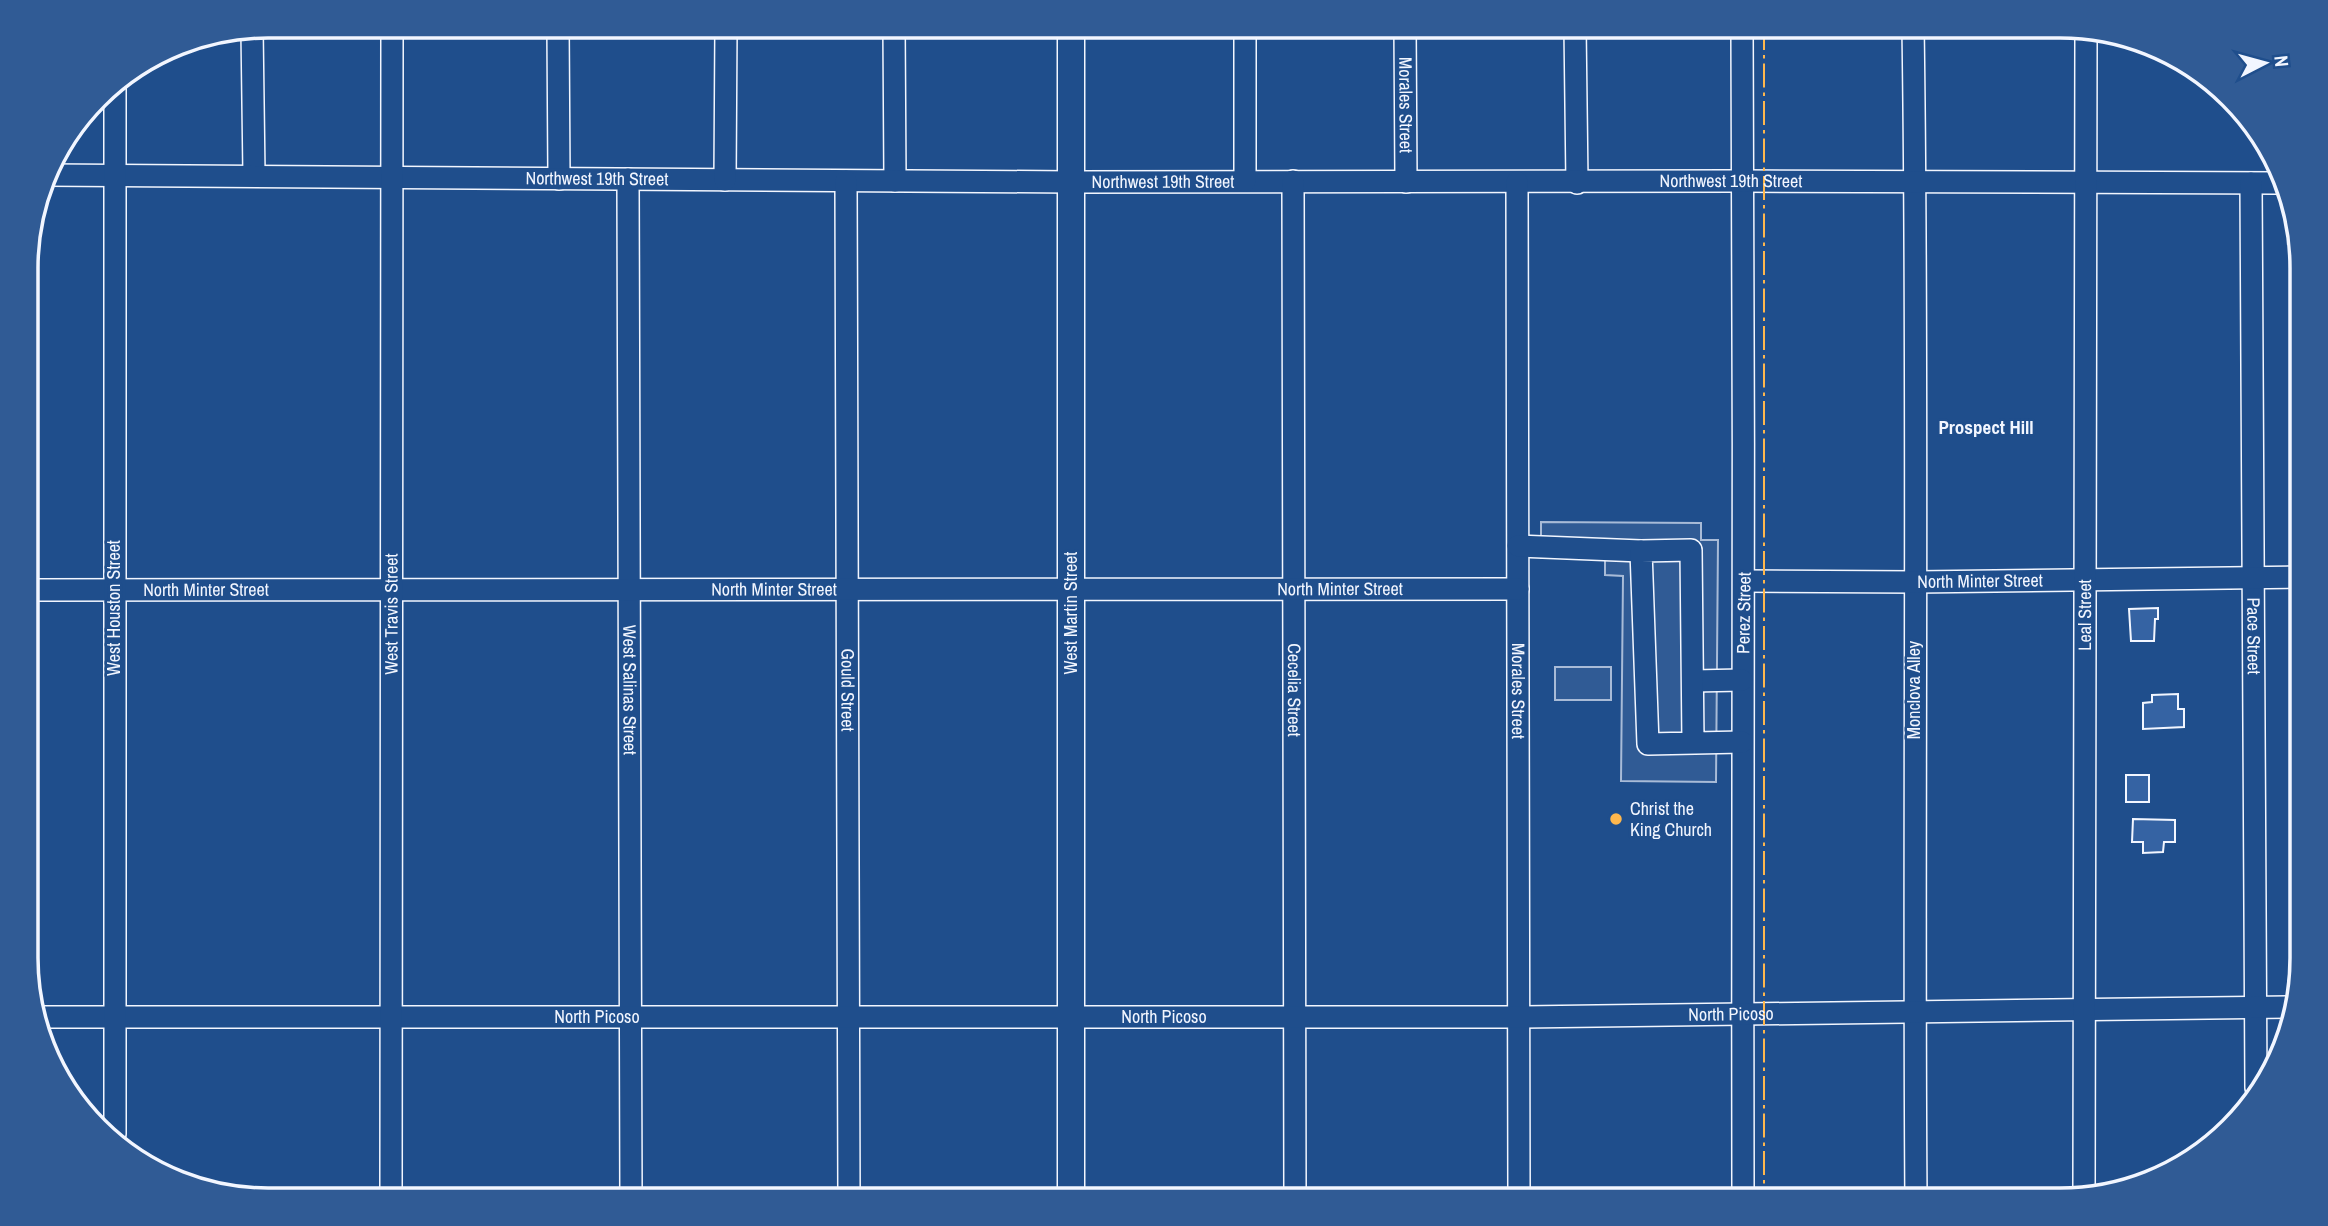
<svg xmlns="http://www.w3.org/2000/svg" width="2328" height="1226" font-family="'Archivo Narrow',sans-serif">
  <style>
    .built { fill: #305b95; stroke: #a8bbd7; stroke-width: 2 }
    .building { fill: #3563a3; stroke: #f2f6ff; stroke-width: 2 }
    .lines { fill: none; stroke-linecap: round; stroke-linejoin: round }
    .minor-casing { stroke: #f2f6ff; stroke-width: 24 }
    .major-casing { stroke: #f2f6ff; stroke-width: 29 }
    .minor { stroke: #1f4e8c; stroke-width: 21 }
    .major { stroke: #1f4e8c; stroke-width: 26 }
    .power { stroke: #ffb74d; stroke-width: 2; stroke-dasharray: 24 5 3.5 5; stroke-linecap: butt }
    .poi-dot { fill: #ffb74d; stroke: #1f4e8c; stroke-width: 2.5 }
    .labels { text-anchor: middle; stroke-width: 5; stroke-linejoin: round; paint-order: stroke }
    .street-label { font-size: 18px; fill: #f2f6ff; stroke: #1f4e8c }
    .poi-label { font-size: 18px; fill: #f2f6ff; stroke: #1f4e8c; text-anchor: start }
    .neighbourhood-label { font-size: 19px; font-weight: bold; fill: #f2f6ff; stroke: #1f4e8c }
    .rim { fill: none; stroke: #f2f6ff; stroke-width: 3.5 }
  </style>
  <rect width="100%" height="100%" fill="#1f4e8c"/>
  <path class="built" d="M1541,522L1701,523V540H1718L1716,782L1621,781L1623,576L1605,575V558H1541Z
    M1555,667H1611V700H1555Z"/>
  <path class="building" d="M2158,608V619H2155L2154,641H2131L2129,609Z
    M2178,694V709H2184V727L2143,729V703L2152,702V695Z
    M2126,775H2149V802H2126Z
    M2133,819L2175,820V842H2164L2163,852L2143,853V842H2132Z"/>
  <g class="lines">
    <g class="minor-casing">
      <g id="minor">
        <path d="M558,26L559,179"/>
        <path d="M894,26L895,181"/>
        <path id="s1" d="M1405,26L1406,182"/>
        <path d="M1575,26L1577,183"/>
        <path d="M1742,26C1745,417 1742,808 1743,1199"/>
        <path d="M1913,26C1919,417 1913,808 1916,1199"/>
        <path d="M252,29L254,175"/>
        <path id="s2" d="M47,175L1071,182L1743,181L2279,183"/>
        <path id="s3" d="M628,179L631,1200"/>
        <path d="M725,180L726,26"/>
        <path id="s4" d="M846,181L849,1200"/>
        <path d="M1245,181V26"/>
        <path id="s5" d="M1293,181L1295,1199"/>
        <path id="s6" d="M1517,182L1519,1199"/>
        <path id="s7" d="M2251,183L2256,1088"/>
        <path d="M1518,546L1641,551"/>
        <path id="s8" d="M1744,581L1917,582L2301,577"/>
        <path id="s9" d="M28,590L1518,589"/>
        <path d="M1693,681L1742,680"/>
        <path d="M1693,743L1691,550L1641,551L1648,744L1742,742"/>
        <path id="s10" d="M39,1017H1519L2290,1007"/>
        <path d="M115,1134V82"/>
        <path id="s11" d="M2084,1196L2086,32"/>
        <path id="s12" d="M391,1200L392,26"/>
      </g>
    </g>
    <g class="major-casing">
      <path id="major" d="M1071,1200V26"/>
    </g>
    <use href="#minor" class="minor"/>
    <use href="#major" class="major"/>
    <path class="power" d="M1764,26V1199"/>
  </g>
  <circle class="poi-dot" cx="1616" cy="819" r="7"/>
  <g class="labels">
    <g class="street-label">
      <text dy="6" stroke="none"><textPath href="#s1" startOffset="79">Morales Street</textPath></text>
      <text dy="6" stroke="none"><textPath href="#s2" startOffset="550">Northwest 19th Street</textPath></text>
      <text dy="6" stroke="none"><textPath href="#s2" startOffset="1684">Northwest 19th Street</textPath></text>
      <text dy="6" stroke="none"><textPath href="#s2" startOffset="1116">Northwest 19th Street</textPath></text>
      <text dy="6" stroke="none"><textPath href="#s8" startOffset="236">North Minter Street</textPath></text>
      <text dy="6" stroke="none"><textPath href="#s9" startOffset="1312">North Minter Street</textPath></text>
      <text dy="6" stroke="none"><textPath href="#s9" startOffset="178">North Minter Street</textPath></text>
      <text dy="6" stroke="none"><textPath href="#s9" startOffset="746">North Minter Street</textPath></text>
      <text transform="translate(114 608) rotate(-90)" y="6">West Houston Street</text>
      <text dy="6" stroke="none"><textPath href="#s12" startOffset="586">West Travis Street</textPath></text>
      <text transform="translate(1071 613) rotate(-90)" y="6">West Martin Street</text>
      <text transform="translate(1744 613) rotate(-89)" y="6">Perez Street</text>
      <text dy="6" stroke="none"><textPath href="#s11" startOffset="581">Leal Street</textPath></text>
      <text dy="6" stroke="none"><textPath href="#s7" startOffset="453">Pace Street</textPath></text>
      <text dy="6" stroke="none"><textPath href="#s3" startOffset="511">West Salinas Street</textPath></text>
      <text dy="6" stroke="none"><textPath href="#s4" startOffset="509">Gould Street</textPath></text>
      <text dy="6" stroke="none"><textPath href="#s5" startOffset="509">Cecelia Street</textPath></text>
      <text transform="translate(1914 690) rotate(-90)" y="6">Monclova Alley</text>
      <text dy="6" stroke="none"><textPath href="#s6" startOffset="509">Morales Street</textPath></text>
      <text dy="6" stroke="none"><textPath href="#s10" startOffset="1692">North Picoso</textPath></text>
      <text dy="6" stroke="none"><textPath href="#s10" startOffset="1125">North Picoso</textPath></text>
      <text dy="6" stroke="none"><textPath href="#s10" startOffset="558">North Picoso</textPath></text>
    </g>
    <g class="poi-label">
      <text x="1630" y="815">Christ the<tspan x="1630" dy="21">King Church</tspan></text>
    </g>
    <g class="neighbourhood-label">
      <text x="1986" y="434">Prospect Hill</text>
    </g>
  </g>
  <path d="M0 0H2328V1226H0ZM268 38H2060A230 230 0 0 1 2290 268V958A230 230 0 0 1 2060 1188H268A230 230 0 0 1 38 958V268A230 230 0 0 1 268 38Z" fill="#305b95" fill-rule="evenodd"/>
  <path class="rim" d="M268 38H2060A230 230 0 0 1 2290 268V958A230 230 0 0 1 2060 1188H268A230 230 0 0 1 38 958V268A230 230 0 0 1 268 38Z"/>
  <g transform="translate(2265 63) rotate(84)" stroke="#1f4e8c" stroke-width="5" paint-order="stroke">
  <path d="M0-5L12 26L0 18L-12 26Z" fill="#f2f6ff"/>
  <text y="-10" font-size="19" font-weight="bold" text-anchor="middle" fill="#f2f6ff">N</text>
  </g>
</svg>
